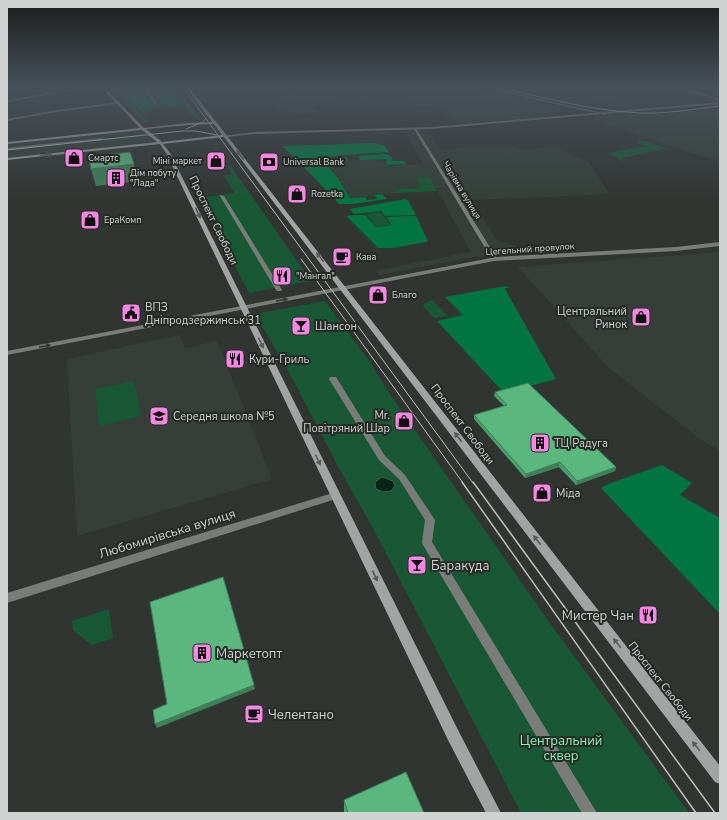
<svg xmlns="http://www.w3.org/2000/svg" width="727" height="820" font-family="'Nunito Sans',sans-serif">
  <style>
    .built { fill: #353f38 }
    .green { fill: #195834 }
    .forest { fill: #017541 }
    .water { fill: #072514; stroke: #43594c }
    .lines { fill: none; stroke-linecap: round; stroke-linejoin: round }
    .pedestrian { fill: #7a7c7a; fill-rule: evenodd }
    .minor { fill: #7a7c7a; fill-rule: evenodd }
    .tertiary { fill: #7a7c7a; fill-rule: evenodd }
    .secondary { fill: #a1a4a2; fill-rule: evenodd }
    .tram-far1 { stroke: #bcbfbd; stroke-width: 1 }
    .tram { stroke: #bcbfbd; stroke-width: 1.5 }
    .wall { fill: #4d9d6c }
    .shaded-wall { fill: #3f8058 }
    .building { fill: #5ab77e; stroke: #3f8058 }
    .oneway { fill: #585b59 }
    .oneway2 { fill: #383b38 }
    .labels { text-anchor: middle; stroke-width: 4; stroke-linejoin: round; paint-order: stroke }
    .far-poi-label { font-size: 9px; fill: #cfd2d0; stroke: #272b28; text-anchor: start }
    .far-street-label { font-size: 9px; fill: #cfd2d0; stroke: #272b28 }
    .street-label { font-size: 11px; fill: #cfd2d0; stroke: #272b28 }
    .poi-label { font-size: 11px; fill: #cfd2d0; stroke: #272b28; text-anchor: start }
    .near-street-label { font-size: 13px; fill: #cfd2d0; stroke: #272b28 }
    .near-poi-label { font-size: 13px; fill: #cfd2d0; stroke: #272b28; text-anchor: start }
    .near-park-label { font-size: 13px; fill: #7ff9ae; stroke: #272b28 }
  </style>
  <rect width="100%" height="100%" fill="#313532"/>
  <path class="built" d="M194,86H256L233,90L241,99L205,102Z
    M292,86H444L569,110L538,117L461,124L433,106H411L396,99L366,104H356L349,101L325,106L322,105L312,106L322,112L296,115L293,113L285,114L268,98H265L262,96L298,92Z
    M505,86H720V98L693,96L649,100L631,94L614,96L638,105L612,107L546,95Z
    M720,108V162L610,125L592,117Z
    M141,130L155,141L7,158V144Z
    M405,131L432,132L428,133L439,149L511,147L519,149L561,148L569,154L589,162L609,194L472,200L497,240L516,246V251L467,258L380,275L375,271L471,252L430,177L421,188L395,189V193L350,198L340,181H342L323,161L377,160L378,162H387L388,166L423,164L406,133L376,134L375,132Z
    M720,252V451L697,437L608,367L518,267Z
    M180,335L185,348L217,341L272,479L77,536L67,359Z"/>
  <path class="green" d="M106,86H176L199,117H193L184,105L179,106L181,109L168,107L153,109V111L143,113L141,110H136L149,122L144,123Z
    M444,86H464L522,100L519,101Z
    M639,141H646L666,149L623,158L624,161L616,159L619,158L607,153L646,146L637,142Z
    M230,165L311,281L249,293L195,190L202,189L206,197L234,193L224,176L232,174L227,166Z
    M416,177H430L437,191L396,193L395,189L421,188Z
    M380,212L391,225L376,226L366,214Z
    M432,300L448,316L434,318L423,306L425,303Z
    M325,301L370,362L389,393L549,622L689,813H521L374,530L339,468L292,378L255,314Z
    M134,381L141,416L99,426L95,389Z
    M109,609L113,638L92,645L73,630L72,621Z"/>
  <path class="forest" d="M116,86H139L154,104L151,106L153,108L140,110Z
    M145,86H167L179,105C159,107 157,100 145,86Z
    M374,143L384,145L389,152L343,155L300,161L296,159L282,146Z
    M385,154L391,156L393,161H405L406,164L387,165L386,159L360,160L359,156Z
    M347,157L348,161L324,162L340,180L337,181H342L340,182L350,198L365,197L367,200L377,199L375,196H373L374,195L382,194L387,199L353,204H339L301,164L330,158Z
    M405,199L408,200L416,215L385,216L381,211L354,214L350,209Z
    M355,215H365L376,227L392,225L386,217L416,216L428,241L426,242L393,248H378L346,216Z
    M505,286L510,288H505L506,291L556,379L504,393L437,321L463,315L445,297Z
    M662,465L692,483L680,495L720,518V614L601,488L608,484Z"/>
  <path class="water" d="M382,477L393,481L395,486L391,491L383,492L376,489L375,483L379,479Z"/>
  <g class="lines">
    <path class="pedestrian" d="M141,86H144L158,105H156Z
      M220,195L224,196L282,290L281,291H277L276,290L220,196Z
      M330,377H336L385,456L405,475L435,520L432,542L597,813H582L423,545L422,542L425,520L399,479L379,460L329,379Z"/>
    <path class="minor" d="M90,86H97L7,102V100Z
      M476,86H481L607,114L605,115Z
      M672,86H676L720,99V101Z
      M118,102L119,104L56,112L7,121V119L56,110Z
      M416,128L496,257L676,247L720,242V246L676,251L494,261L7,355V351L491,258L414,129Z
      M102,138L101,140L7,150V148Z
      M336,492L339,494L341,496L339,498L7,603V593Z"/>
    <path class="tertiary" d="M720,102V104L431,129L253,134L226,137L224,136L253,132L431,127Z"/>
    <path class="secondary" d="M100,86H103L144,128L188,123L212,122L185,86H188L720,766V784L715,782L224,137L163,144L170,153L458,730L501,813H486L448,740L166,153L160,144L7,160V158L157,142L142,130L7,144V142L140,128ZM214,124L222,135L162,142L146,129L188,125Z"/>
    <path class="tram-far1" d="M182,86L473,483
      M490,86C540,96 590,111 641,113C667,114 694,109 720,106
      M186,129L203,122L206,118
      M7,150L182,131H196L217,135
      M301,259L463,483"/>
    <path class="tram" d="M462,482L696,813
      M473,482L715,813"/>
  </g>
  <path class="wall" d="M495,392L616,467L615,471L576,485L559,467L525,478L474,419V415L504,406L494,396Z
    M344,800L424,813H344Z"/>
  <path class="shaded-wall" d="M134,164L138,181L96,186L91,169Z
    M560,462L559,467L525,478L526,474Z
    M616,467L615,471L576,485L577,481Z
    M254,685L255,689L157,728L155,724Z"/>
  <path class="building" d="M130,152L134,164L91,169L89,157Z
    M528,383L616,467L577,481L560,462L526,474L474,415L507,405L495,392Z
    M223,577L254,685L155,724L153,710L167,704L150,602Z
    M406,772L424,813H348L344,800Z"/>
  <defs><path id="oneway-solid" d="M-6-.8H1V-3.2L6.5 0L1 3.2V.8H-6Z"/></defs>
  <g class="oneway">
    <use href="#oneway-solid" transform="translate(46 155) rotate(-6)"/>
    <use href="#oneway-solid" transform="translate(240 155) rotate(-127)"/>
    <use href="#oneway-solid" transform="translate(198 213) rotate(65)"/>
    <use href="#oneway-solid" transform="translate(320 257) rotate(-128)"/>
    <use href="#oneway-solid" transform="translate(261 343) rotate(64)"/>
    <use href="#oneway-solid" transform="translate(458 437) rotate(-127)"/>
    <use href="#oneway-solid" transform="translate(318 460) rotate(64)"/>
    <use href="#oneway-solid" transform="translate(537 540) rotate(-128)"/>
    <use href="#oneway-solid" transform="translate(375 576) rotate(64)"/>
    <use href="#oneway-solid" transform="translate(617 643) rotate(-128)"/>
    <use href="#oneway-solid" transform="translate(696 746) rotate(-128)"/>
  </g>
  <g class="oneway2">
    <use href="#oneway-solid" transform="translate(282 300) rotate(-11)"/>
    <use href="#oneway-solid" transform="translate(45 346) rotate(-11)"/>
  </g>
  <linearGradient id="sky" x2="0" y2="1"><stop stop-color="#1b1d1c"/><stop offset="0.43" stop-color="#48515a"/><stop offset="1" stop-color="#48515a" stop-opacity="0"/></linearGradient>
  <rect width="727" height="201" fill="url(#sky)"/>
  <defs>
    <g id="shop-square" transform="scale(1)"><rect x="-9" y="-9" width="18" height="18" rx="4" fill="#fb87e5" stroke="#272b28"/><path d="M-5-2.5h2.3a2.7 3.5 0 0 1 5.4 0H5L5.5 6h-11ZM-1.5-2.5h3a1.5 2.3 0 0 0-3 0Z" fill="#111"/></g>
    <g id="bank-square" transform="scale(1)"><rect x="-9" y="-9" width="18" height="18" rx="4" fill="#fb87e5" stroke="#272b28"/><path d="M-6-4H6V4H-6ZM0-2.3a2.3 2.3 0 1 0 0 4.6a2.3 2.3 0 1 0 0-4.6Z" fill="#111"/></g>
    <g id="building-square" transform="scale(1)"><rect x="-9" y="-9" width="18" height="18" rx="4" fill="#fb87e5" stroke="#272b28"/><path d="M-4-6H4V6H1V3H-1V6H-4ZM-2.5-4.3h1.7v1.8h-1.7ZM.8-4.3h1.7v1.8H.8ZM-2.5-1h1.7V.8h-1.7ZM.8-1h1.7V.8H.8Z" fill="#111"/></g>
    <g id="cafe-square" transform="scale(1)"><rect x="-9" y="-9" width="18" height="18" rx="4" fill="#fb87e5" stroke="#272b28"/><path d="M-5.5-4.5H6V0H3Q3 3.5 0 3.5H-2.5Q-5.5 3.5-5.5 0ZM3-3.2v2h1.7v-2ZM-6 4.5H4V6H-6Z" fill="#111"/></g>
    <g id="restaurant-square" transform="scale(1)"><rect x="-9" y="-9" width="18" height="18" rx="4" fill="#fb87e5" stroke="#272b28"/><path d="M-5-6h1v4h1v-4h1v4h1v-4h1v5L-1.5 .5V6h-2V.5L-5-1ZM5-6V6H3V1.5H1.5Q1.5-4 5-6Z" fill="#111"/></g>
    <g id="civic-square" transform="scale(1)"><rect x="-9" y="-9" width="18" height="18" rx="4" fill="#fb87e5" stroke="#272b28"/><path d="M-.6-6.5H3V-4.5H.6V-3L4-1V1h2V6H-6V1h2V-1L-.6-3ZM-1.2 2.5V6h2.4V2.5Z" fill="#111"/></g>
    <g id="bar-square" transform="scale(1)"><rect x="-9" y="-9" width="18" height="18" rx="4" fill="#fb87e5" stroke="#272b28"/><path d="M-6-5H6L.8 .8V4.5H3.5V6h-7V4.5H-.8V.8Z" fill="#111"/></g>
    <g id="school-square" transform="scale(1)"><rect x="-9" y="-9" width="18" height="18" rx="4" fill="#fb87e5" stroke="#272b28"/><path d="M0-5L7-2L0 1L-7-2ZM-4 1L0 2.5L4 1V4Q0 6-4 4Z" fill="#111"/></g>
  </defs>
  <g fill-rule="evenodd">
    <use href="#shop-square" x="74" y="158"/>
    <use href="#shop-square" x="216" y="161"/>
    <use href="#bank-square" x="269" y="162"/>
    <use href="#building-square" x="116" y="178"/>
    <use href="#shop-square" x="297" y="194"/>
    <use href="#shop-square" x="90" y="220"/>
    <use href="#cafe-square" x="342" y="257"/>
    <use href="#restaurant-square" x="282" y="276"/>
    <use href="#shop-square" x="378" y="295"/>
    <use href="#civic-square" x="131" y="313"/>
    <use href="#shop-square" x="641" y="317"/>
    <use href="#bar-square" x="301" y="326"/>
    <use href="#restaurant-square" x="235" y="359"/>
    <use href="#school-square" x="159" y="416"/>
    <use href="#shop-square" x="404" y="421"/>
    <use href="#building-square" x="540" y="443"/>
    <use href="#shop-square" x="542" y="493"/>
    <use href="#bar-square" x="417" y="565"/>
    <use href="#restaurant-square" x="648" y="615"/>
    <use href="#building-square" x="202" y="653"/>
    <use href="#cafe-square" x="254" y="714"/>
  </g>
  <g class="labels">
    <g class="far-poi-label">
      <text x="88" y="161">Смартс</text>
      <text x="202" y="164" text-anchor="end">Міні маркет</text>
      <text x="283" y="165">Universal Bank</text>
      <text x="130" y="176">Дім побуту<tspan x="130" dy="10">"Лада"</tspan></text>
      <text x="311" y="197">Rozetka</text>
      <text x="104" y="223">ЕраКомп</text>
      <text x="356" y="260">Кава</text>
      <text x="296" y="279">"Мангал"</text>
      <text x="392" y="298">Благо</text>
    </g>
    <g class="far-street-label">
      <text transform="translate(462 190) rotate(59)" y="3">Чарівна вулиця</text>
      <text transform="translate(530 249) rotate(-4)" y="3">Цегельний провулок</text>
    </g>
    <g class="street-label">
      <text transform="translate(214 220) rotate(64)" y="4">Проспект Свободи</text>
      <text transform="translate(463 424) rotate(53)" y="4">Проспект Свободи</text>
      <text transform="translate(661 681) rotate(52)" y="4">Проспект Свободи</text>
    </g>
    <g class="poi-label">
      <text x="145" y="311">ВПЗ<tspan x="145" dy="13">Дніпродзержинськ 31</tspan></text>
      <text x="627" y="315" text-anchor="end">Центральний<tspan x="627" dy="13">Ринок</tspan></text>
      <text x="315" y="330">Шансон</text>
      <text x="249" y="363">Кури-Гриль</text>
      <text x="390" y="419" text-anchor="end">Mr.<tspan x="390" dy="13">Повітряний Шар</tspan></text>
      <text x="173" y="420">Середня школа №5</text>
      <text x="554" y="447">ТЦ Радуга</text>
      <text x="556" y="497">Міда</text>
    </g>
    <g class="near-street-label">
      <text transform="translate(167 533) rotate(-17)" y="5">Любомирівська вулиця</text>
    </g>
    <g class="near-poi-label">
      <text x="431" y="570">Баракуда</text>
      <text x="634" y="620" text-anchor="end">Мистер Чан</text>
      <text x="216" y="658">Маркетопт</text>
      <text x="268" y="719">Челентано</text>
    </g>
    <g class="near-park-label">
      <text x="561" y="745">Центральний<tspan x="561" dy="15">сквер</tspan></text>
    </g>
  </g>
  <rect width="727" height="820" fill="none" stroke="#cfd2d0" stroke-width="16"/>
</svg>
